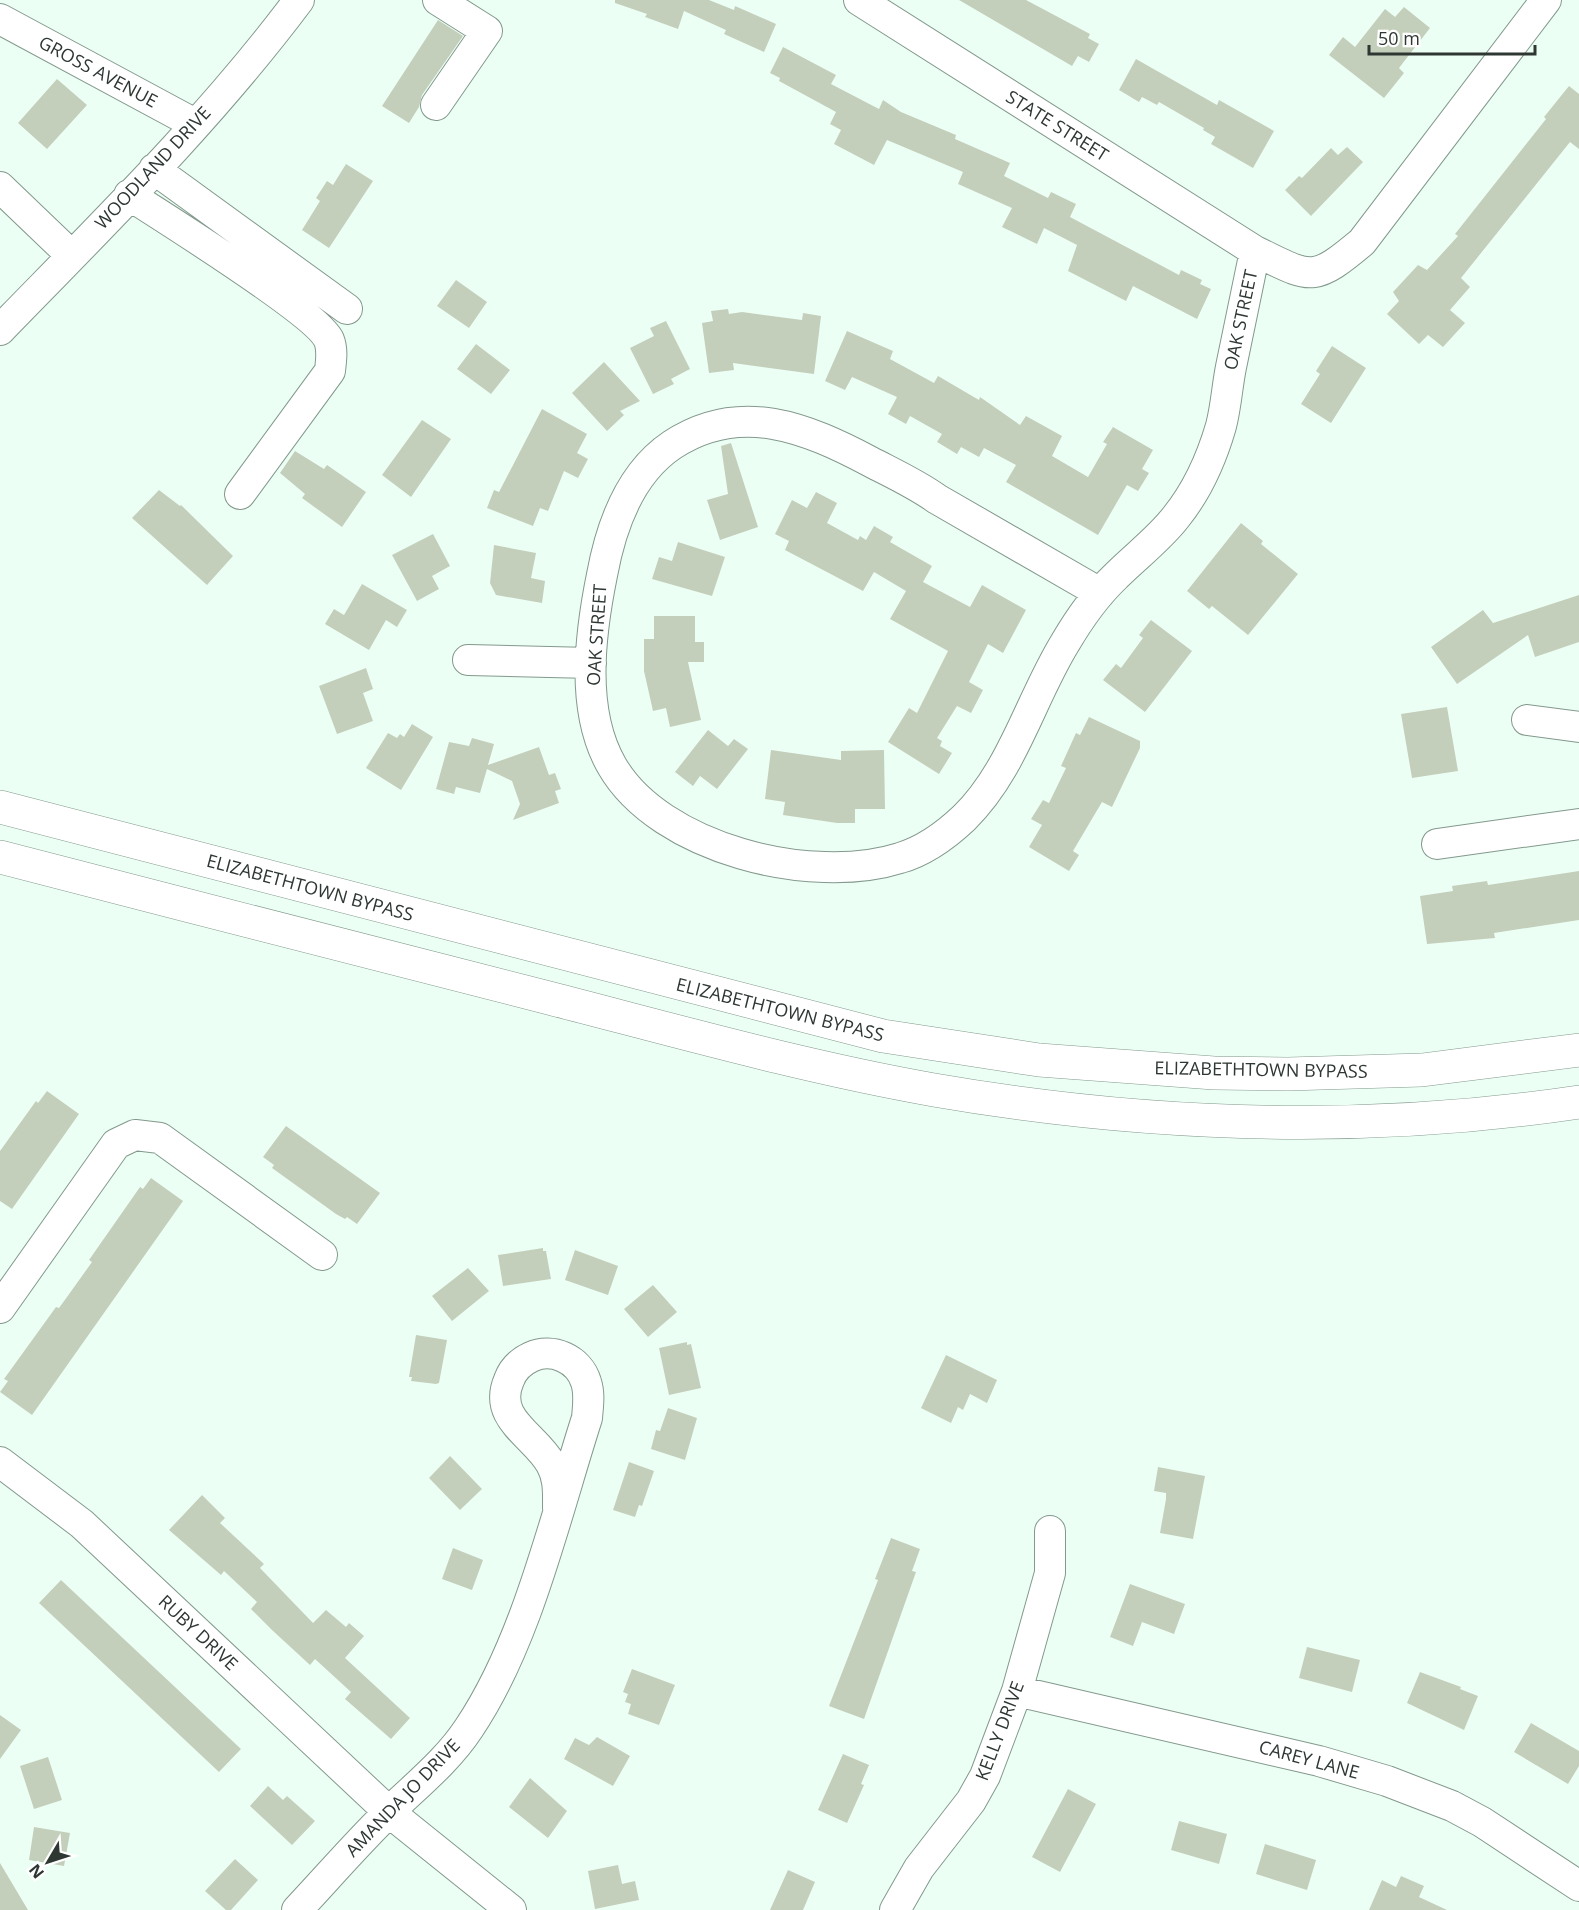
<svg xmlns="http://www.w3.org/2000/svg" width="1579" height="1910" font-family="'Open Sans',sans-serif">
  <style>
    .building { fill: #c4cfbb }
    .lines { fill: none; stroke-linecap: round; stroke-linejoin: round }
    .minor-casing { stroke: #83998d; stroke-width: 32 }
    .highway-casing { stroke: #83998d; stroke-width: 34 }
    .minor { stroke: #fff; stroke-width: 30 }
    .highway { stroke: #fff; stroke-width: 33 }
    .labels { text-anchor: middle; stroke-width: 4.5; stroke-linejoin: round; paint-order: stroke }
    .street-label { font-size: 18px; fill: #2e3732; stroke: #fff }
  </style>
  <rect width="100%" height="100%" fill="#ecfff5"/>
  <path class="building" d="M615,0H709L734,10L735,6L776,24L764,52L724,34L726,30L684,11L678,29L645,17L647,14L615,3Z
    M959,0H1026L1090,34L1088,38L1099,44L1089,62L1078,56L1072,66Z
    M1404,7L1430,28L1399,68L1404,73L1384,98L1329,55L1343,37L1355,47L1385,9L1395,17Z
    M438,20L463,36L422,95L419,107L409,123L382,106Z
    M783,47L836,75L831,84L879,109L883,100L901,112L956,135L955,139L1010,163L1004,176L1048,198L1051,192L1076,204L1070,217L1179,275L1181,270L1202,280L1200,284L1211,289L1197,319L1133,286L1126,301L1068,271L1077,245L1044,228L1037,244L1002,227L1012,208L958,184L963,172L887,140L874,165L834,144L841,130L830,124L836,112L779,81L780,78L770,73Z
    M1136,59L1217,105L1219,100L1274,131L1253,168L1211,144L1215,137L1203,130L1204,128L1159,102L1157,105L1142,97L1139,102L1119,90Z
    M57,79L87,105L47,149L18,123Z
    M1569,86L1579,94V149L1570,142L1461,278L1470,287L1450,310L1465,323L1443,347L1428,335L1419,344L1387,314L1399,301L1393,292L1418,265L1427,270L1458,236L1455,234L1546,119L1544,117Z
    M1347,147L1363,162L1311,216L1285,190L1299,176L1302,178L1331,148L1338,155Z
    M346,164L373,181L329,248L302,230L320,201L316,198L327,181L333,185Z
    M456,280L487,302L469,328L437,306Z
    M728,309L729,314L742,312L802,320L803,313L821,316L814,374L733,363L734,370L709,373L702,323L713,321L711,311Z
    M666,321L690,369L671,379L674,384L653,394L630,348L654,336L650,328Z
    M847,331L893,351L890,359L934,383L938,376L979,400L980,397L1020,425L1026,416L1062,436L1052,456L1088,477L1107,444L1103,442L1113,427L1153,450L1142,469L1149,473L1138,491L1127,485L1098,535L1006,482L1016,465L984,448L979,457L961,447L957,454L937,442L942,434L910,416L906,424L888,414L897,397L852,377L845,390L825,381Z
    M476,344L510,370L491,394L457,369Z
    M1332,346L1366,368L1331,423L1301,404L1320,374L1316,371Z
    M604,362L640,401L620,411L624,415L607,431L572,393Z
    M542,409L587,434L577,453L588,459L578,478L564,471L548,511L540,508L533,526L487,508L494,490L499,492Z
    M422,420L451,439L411,497L382,475Z
    M731,443L758,527L720,540L707,500L728,494L721,446Z
    M295,451L324,469L327,465L366,492L342,527L302,498L305,494L280,473Z
    M159,490L180,506L181,505L233,556L207,585L132,518Z
    M816,492L837,503L827,523L858,540L860,536L866,540L874,526L893,537L890,542L932,566L923,582L970,607L982,585L1026,610L1003,653L988,644L969,682L983,690L971,713L957,706L937,738L942,741L940,746L952,753L939,774L888,742L909,708L917,713L948,651L890,619L906,591L874,572L863,591L785,550L789,541L775,534L792,500L807,508Z
    M1241,523L1263,541L1261,544L1298,574L1248,635L1212,606L1209,609L1187,591Z
    M433,534L450,566L432,576L439,589L417,601L392,555Z
    M678,542L725,557L712,596L652,579L659,557L672,561Z
    M494,545L536,553L531,578L545,581L542,603L496,595L490,583Z
    M362,584L407,610L397,627L386,620L369,650L325,624L334,609L344,615Z
    M1579,595V642L1535,657L1528,635L1457,684L1431,647L1483,610L1493,623Z
    M654,616H695V642H704V662H688L701,720L670,727L666,708L653,711L644,671V639H654Z
    M1151,620L1192,651L1145,712L1103,680L1116,664L1121,668L1143,638L1139,635Z
    M366,668L373,689L363,693L373,721L337,734L319,686Z
    M1447,707L1458,771L1412,778L1401,714Z
    M1089,717L1140,741V748L1112,807L1102,802L1073,851L1079,855L1069,871L1029,847L1042,825L1031,819L1043,800L1049,803L1066,768L1061,766L1076,733L1080,735Z
    M412,724L433,737L401,790L366,768L388,733L397,738L400,734L404,737Z
    M708,730L728,746L734,739L748,749L717,789L700,776L693,786L675,772Z
    M472,738L494,744L488,765L539,747L549,775L555,773L561,789L555,791L559,803L513,820L520,804L512,781L487,769L480,793L456,787L454,794L436,789L449,742L469,746Z
    M771,750L841,760V751L884,750L885,809H855V823H837L783,815L785,802L765,799Z
    M1579,871V920L1494,933L1495,938L1427,944L1420,896L1453,891L1452,886L1487,881L1488,885Z
    M47,1091L79,1114L12,1209L0,1201V1151L36,1101L38,1103Z
    M286,1126L380,1193L357,1224L347,1217L345,1219L336,1214L272,1168L274,1165L263,1157Z
    M151,1178L183,1201L32,1415L0,1392L8,1381L4,1379L56,1307L59,1308L67,1297L92,1262L89,1260L140,1187L143,1189Z
    M543,1248V1251H546L551,1279L503,1286L498,1255Z
    M575,1250L618,1266L608,1295L565,1280Z
    M468,1268L489,1291L452,1321L432,1296Z
    M653,1285L677,1312L648,1337L624,1309Z
    M416,1335L447,1340L439,1383L436,1384L411,1381L412,1377H409Z
    M687,1342V1345L691,1344L701,1388L669,1395L659,1348Z
    M946,1355L997,1380L987,1403L970,1394L963,1410L958,1407L951,1423L921,1408Z
    M668,1408L697,1418L685,1460L651,1449L656,1430L660,1431Z
    M450,1456L482,1489L460,1510L429,1478Z
    M629,1462L654,1471L642,1506L639,1505L635,1517L613,1510Z
    M1158,1467L1205,1476L1193,1539L1160,1533L1166,1499V1493L1154,1491Z
    M202,1495L225,1518L220,1523L264,1564L260,1568L313,1623L326,1610L346,1627L349,1623L364,1636L345,1658L410,1718L391,1739L345,1699L351,1692L315,1659L310,1665L272,1630L251,1609L257,1602L224,1571L221,1575L169,1530Z
    M891,1538L920,1549L912,1571L916,1572L864,1719L829,1706L878,1580L875,1579Z
    M453,1548L483,1560L472,1590L442,1579Z
    M61,1580L241,1749L219,1772L39,1603Z
    M1130,1584L1185,1604L1174,1634L1142,1622L1133,1646L1110,1637Z
    M1307,1647L1360,1660L1352,1692L1299,1678Z
    M632,1669L675,1685L659,1725L628,1714L631,1704L625,1702L628,1694L623,1692Z
    M1420,1672L1461,1687L1460,1689L1478,1696L1464,1730L1407,1703Z
    M0,1715L21,1730L0,1759Z
    M1531,1723L1579,1751V1766L1568,1784L1514,1752Z
    M597,1737L630,1756L613,1786L564,1759L575,1738L589,1745Z
    M843,1754L869,1765L861,1784L864,1785L847,1823L818,1810Z
    M48,1757L62,1800L34,1809L20,1766Z
    M530,1778L567,1811L548,1838L509,1807Z
    M268,1786L283,1800L287,1796L315,1821L292,1845L250,1806Z
    M1068,1789L1096,1804L1060,1872L1032,1857Z
    M1179,1821L1227,1834L1219,1864L1171,1850Z
    M34,1827L70,1833L64,1866L29,1860Z
    M1265,1844L1316,1860L1307,1890L1256,1874Z
    M235,1859L258,1880L231,1910H226L205,1891Z
    M0,1863L28,1910H0Z
    M618,1865L622,1884L635,1881L639,1900L595,1909L588,1871Z
    M788,1870L815,1882L803,1910H770Z
    M1401,1876L1424,1886L1419,1897L1447,1910H1369L1382,1880L1396,1887Z"/>
  <g class="lines">
    <g class="minor-casing">
      <path id="minor" d="M859,0L1255,251C1311,278 1312,284 1362,242L1546,0
        M0,19L195,124
        M436,105L487,31L438,0
        M154,169L347,309
        M0,187L72,256
        M129,195C163,217 317,313 329,340C333,350 331,361 330,371L240,494
        M0,330C103,224 210,119 299,0
        M1100,593L937,499C916,484 894,474 871,462C807,428 740,400 672,445C629,474 611,526 602,575C590,634 580,711 612,766C660,849 812,886 900,858C924,851 946,835 964,818C1013,770 1030,700 1065,643C1079,619 1096,595 1116,576C1136,556 1159,539 1176,517C1197,491 1212,457 1221,426C1226,407 1227,387 1231,367C1239,329 1247,290 1255,251
        M468,660L591,663
        M1527,720L1579,727
        M1437,844L1579,824
        M0,1308L116,1144L135,1135L160,1138L322,1255
        M0,1462L82,1524L389,1812L511,1910
        M1017,1691L1319,1761L1387,1781L1452,1806L1482,1822L1579,1886
        M297,1910C328,1877 358,1842 391,1810C418,1784 448,1760 469,1728C527,1642 555,1517 587,1418C588,1406 590,1394 586,1382C579,1359 552,1347 531,1357C520,1362 513,1369 509,1380C492,1419 535,1435 551,1464C559,1478 558,1493 558,1508
        M895,1910L919,1868L971,1801L985,1776L1017,1691L1050,1573V1531"/>
    </g>
    <g class="highway-casing">
      <path id="highway" d="M0,807L883,1036L1039,1060L1214,1073L1288,1074L1422,1070L1579,1050
        M0,857C183,904 366,952 549,998C677,1031 804,1067 934,1090C1148,1127 1365,1134 1579,1102"/>
    </g>
    <use href="#minor" class="minor"/>
    <use href="#highway" class="highway"/>
  </g>
  <g class="labels">
    <g class="street-label">
      <text transform="translate(98 72) rotate(28)" y="6">GROSS AVENUE</text>
      <text transform="translate(1057 126) rotate(32)" y="6">STATE STREET</text>
      <text transform="translate(153 168) rotate(-47)" y="6">WOODLAND DRIVE</text>
      <text transform="translate(1241 320) rotate(-78)" y="6">OAK STREET</text>
      <text transform="translate(597 635) rotate(-86)" y="6">OAK STREET</text>
      <text transform="translate(310 888) rotate(15)" y="6">ELIZABETHTOWN BYPASS</text>
      <text transform="translate(780 1010) rotate(14)" y="6">ELIZABETHTOWN BYPASS</text>
      <text transform="translate(1261 1070) rotate(1)" y="6">ELIZABETHTOWN BYPASS</text>
      <text transform="translate(198 1633) rotate(43)" y="6">RUBY DRIVE</text>
      <text transform="translate(1000 1731) rotate(-69)" y="6">KELLY DRIVE</text>
      <text transform="translate(1309 1760) rotate(15)" y="6">CAREY LANE</text>
      <text transform="translate(403 1798) rotate(-46)" y="6">AMANDA JO DRIVE</text>
    </g>
  </g>
  <g transform="translate(48 1862) rotate(231)" stroke="#ffffff" stroke-width="4.5" paint-order="stroke">
  <path d="M0-4.5L10 22L0 15L-10 22Z" fill="#2e3732"/>
  <text y="-9" font-size="16" font-weight="bold" text-anchor="middle" fill="#2e3732">N</text>
  </g>
  <path d="M1369 45v9h166v-9" fill="none" stroke="#2e3732" stroke-width="3"/>
  <text x="1378" y="45" font-size="18" fill="#2e3732" stroke="#ffffff" stroke-width="4.5" paint-order="stroke">50 m</text>
</svg>
